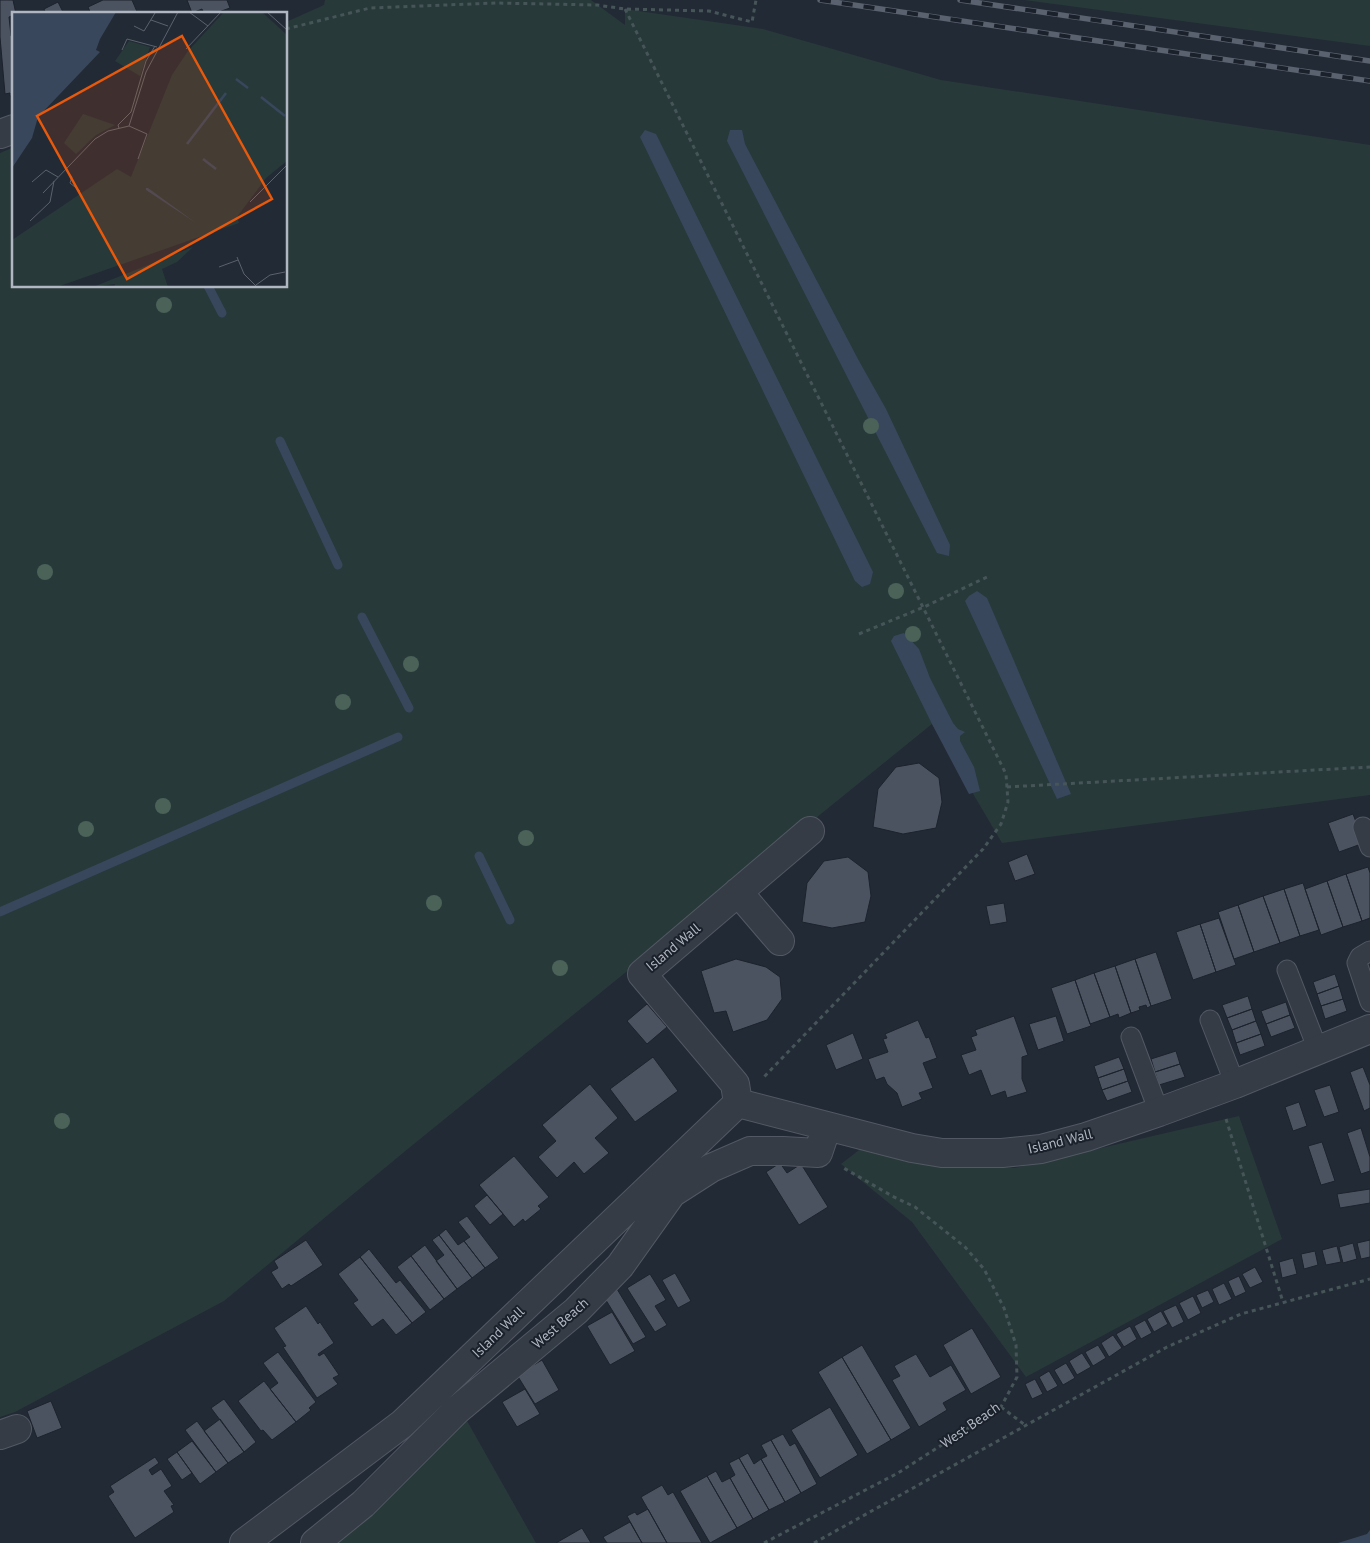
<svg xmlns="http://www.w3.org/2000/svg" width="1370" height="1543" font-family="'PT Sans',sans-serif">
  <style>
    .green { fill: #28393a }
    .water { fill: #39475d }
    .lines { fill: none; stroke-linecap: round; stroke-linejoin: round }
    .stream { stroke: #39475d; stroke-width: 9 }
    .building { fill: #4b5361; stroke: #1d232d }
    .service-casing { stroke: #535964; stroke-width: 21 }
    .minor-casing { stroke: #535964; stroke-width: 30 }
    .path { stroke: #465558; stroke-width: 3; stroke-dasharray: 4 4; stroke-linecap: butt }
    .service { stroke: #353c46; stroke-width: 19 }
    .minor { stroke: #353c46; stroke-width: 28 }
    .rail-casing { stroke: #5a616f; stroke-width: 5.5 }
    .rail { stroke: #1b212a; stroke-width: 4; stroke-dasharray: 11; stroke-linecap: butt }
    .tree { fill: #4a6258 }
    .labels { text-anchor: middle; stroke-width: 4; stroke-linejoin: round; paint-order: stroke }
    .street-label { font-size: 14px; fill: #b0b6c2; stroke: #1b212a }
    .inset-river { fill: none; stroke: #39475d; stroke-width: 2.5 }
    .inset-road { fill: none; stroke: #5b626d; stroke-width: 1 }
    .view { fill: #e8590c; fill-opacity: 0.15; stroke: #e8590c; stroke-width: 2.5 }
    .inset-edge { fill: none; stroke: #b0b6c2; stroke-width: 2.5 }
  </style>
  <rect width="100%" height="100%" fill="#222a35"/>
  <path class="green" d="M325,0H591L625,25V9L763,29L941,80L1370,145V795L1002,843L932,724L409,1148L224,1301L15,1412L0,1417V153L14,147V286H286V22L324,5Z
    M1024,0H1370V46Z
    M1239,1116L1282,1239L1026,1377L912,1222L841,1164L863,1147L945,1163L1015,1168Z
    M466,1419L536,1543H325Z"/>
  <path class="water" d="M645,130L656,134L873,572L870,584L862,587L855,581L640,137Z
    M730,130H742L745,144L859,361L886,409L950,545L949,556L937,553L727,141Z
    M977,591L987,598L1071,794L1057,799L965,601L969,596Z
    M904,633L919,649L930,678L953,723L958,729L965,732L960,736V741L974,767L980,791L969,794L932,724L891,641L894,636Z
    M1370,1530V1543H1338L1367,1534Z"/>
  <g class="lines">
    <path class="stream" d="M208,286L222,313
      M280,441L338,565
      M362,617L409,708
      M479,856L510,920
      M0,912L398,737"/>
  </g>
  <path class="building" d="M0,0H13L16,14L9,17L11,36H14V96H10V93L5,94L0,37Z
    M103,0H132L138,14H91L88,7Z
    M187,0H227L230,8L213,14H204L202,9L192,13Z
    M58,2L64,14H46L44,9Z
    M919,763L939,778L942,802L936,828L903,834L873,827L878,789L896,767Z
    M1353,814L1364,843L1339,852L1328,823Z
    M1027,854L1035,874L1015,881L1008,862Z
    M848,857L868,872L871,896L865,922L832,928L802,922L807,883L824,861Z
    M1368,867L1370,873V918L1362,921L1346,874Z
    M1346,874L1362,921L1343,927L1327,881Z
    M1327,881L1343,927L1321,935L1305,889Z
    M1303,883L1319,930L1300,936L1284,889Z
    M1284,889L1300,936L1280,943L1263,896Z
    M1263,896L1280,943L1254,952L1238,905Z
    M1004,903L1007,922L990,925L986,906Z
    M1238,905L1254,952L1234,959L1218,912Z
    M1219,918L1236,965L1216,972L1200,924Z
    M1200,924L1216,972L1193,980L1176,932Z
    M1156,952L1172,999L1151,1006L1135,959Z
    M736,959L766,967L780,977L782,999L767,1020L733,1032L726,1011L714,1013L701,971Z
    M1135,959L1151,1006L1147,1008L1146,1005L1139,1007L1140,1010L1131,1013L1115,966Z
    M1115,966L1131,1013L1119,1018L1118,1014L1110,1017L1094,973Z
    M1094,973L1110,1017L1090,1024L1075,980Z
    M1335,974L1339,986L1317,994L1313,982Z
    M1075,980L1091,1026L1067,1034L1051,988Z
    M1339,986L1343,999L1321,1006L1317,994Z
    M1248,996L1252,1009L1227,1018L1222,1005Z
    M1343,999L1347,1011L1325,1019L1321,1006Z
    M1286,1002L1290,1015L1266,1024L1261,1011Z
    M647,1004L667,1027L647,1044L627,1021Z
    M1252,1009L1256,1021L1232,1030L1227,1018Z
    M1290,1015L1295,1028L1271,1037L1266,1024Z
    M1014,1016L1028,1055L1022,1057V1079L1027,1092L1007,1098L1005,1091L991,1096L981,1070L969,1075L961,1055L976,1050L971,1037L977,1035L975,1030Z
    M1056,1016L1064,1041L1038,1050L1029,1024Z
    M918,1020L926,1038L929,1037L937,1058L923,1063L933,1088L919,1093L922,1099L902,1107L897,1093L887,1084L884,1077L876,1080L868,1059L888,1052L883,1039L887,1038L885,1034Z
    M1256,1021L1261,1034L1236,1043L1232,1030Z
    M853,1033L863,1059L836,1070L826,1045Z
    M1261,1034L1265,1046L1240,1055L1236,1043Z
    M1176,1051L1180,1064L1155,1072L1151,1059Z
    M653,1057L678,1091L635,1122L610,1089Z
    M1119,1057L1124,1069L1098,1078L1094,1066Z
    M1180,1064L1185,1077L1159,1085L1155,1072Z
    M1363,1067L1370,1085V1108L1364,1111L1350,1072Z
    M1124,1069L1128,1081L1102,1090L1098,1078Z
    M1128,1081L1132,1092L1107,1101L1102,1090Z
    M590,1084L618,1118L595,1138L609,1153L584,1174L574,1162L557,1178L538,1157L556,1141L542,1125Z
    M1330,1085L1339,1112L1324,1117L1314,1090Z
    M1299,1102L1307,1126L1293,1131L1285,1107Z
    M1361,1128L1370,1157V1171L1361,1174L1347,1133Z
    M1322,1142L1335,1181L1321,1185L1308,1146Z
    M514,1156L549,1197L538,1206L541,1209L525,1222L523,1219L514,1227L479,1185Z
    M780,1163L787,1173L801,1164L828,1207L799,1225L766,1172Z
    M1370,1189V1203L1340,1208L1337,1194Z
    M487,1195L503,1214L490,1225L474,1206Z
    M467,1216L499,1258L485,1268L464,1241L470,1237L458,1222Z
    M446,1229L458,1245L464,1241L485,1268L472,1278L439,1235Z
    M439,1235L472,1278L457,1289L436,1261L444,1255L432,1240Z
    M306,1240L323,1265L291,1286L289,1284L282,1289L271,1272L278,1268L274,1261Z
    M1370,1240V1257L1361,1259L1357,1243Z
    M1353,1243L1357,1259L1343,1263L1339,1247Z
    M425,1245L457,1289L444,1299L411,1256Z
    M1337,1246L1341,1262L1326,1265L1322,1250Z
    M369,1249L396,1283L400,1280L426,1312L412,1323L360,1257Z
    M1315,1251L1318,1265L1304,1269L1301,1254Z
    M411,1256L444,1299L430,1310L397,1267Z
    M360,1257L412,1323L396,1335L383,1319L372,1327L353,1303L358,1300L338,1274Z
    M1293,1258L1297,1274L1282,1278L1279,1262Z
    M1255,1267L1263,1282L1250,1288L1242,1274Z
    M675,1273L691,1301L678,1308L662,1280Z
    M650,1274L666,1300L655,1306L667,1325L655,1332L627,1288Z
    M1239,1276L1246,1292L1235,1297L1228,1281Z
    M1224,1283L1232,1299L1219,1305L1212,1289Z
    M617,1289L646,1337L633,1344L604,1297Z
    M1208,1290L1214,1302L1202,1308L1196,1295Z
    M1193,1296L1201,1313L1188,1320L1179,1303Z
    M1176,1305L1184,1322L1172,1328L1163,1311Z
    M306,1306L318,1324L320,1322L334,1343L318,1354L319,1356L324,1353L339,1375L333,1378L338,1384L317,1398L283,1347L286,1346L274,1328Z
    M1161,1311L1168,1324L1154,1332L1147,1319Z
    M612,1312L635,1351L610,1365L587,1326Z
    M1145,1320L1152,1333L1141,1339L1134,1326Z
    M1130,1326L1137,1339L1124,1347L1116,1334Z
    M972,1328L1001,1377L971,1394L943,1345Z
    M1113,1335L1122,1348L1109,1357L1101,1343Z
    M862,1345L911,1428L891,1440L842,1357Z
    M1098,1345L1106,1358L1093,1366L1085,1352Z
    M278,1352L316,1402L309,1408L311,1410L296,1422L270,1389L278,1383L263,1363Z
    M1082,1353L1091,1367L1077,1375L1069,1361Z
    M916,1354L930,1377L951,1365L966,1390L943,1403L947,1410L919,1427L892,1380L900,1376L894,1366Z
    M842,1357L891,1440L867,1454L818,1372Z
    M542,1360L559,1390L535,1404L517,1375Z
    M1066,1363L1075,1378L1063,1385L1054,1370Z
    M1049,1371L1058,1386L1047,1392L1039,1377Z
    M1035,1379L1043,1394L1032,1399L1025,1384Z
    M264,1381L296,1422L272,1440L263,1430L261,1431L238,1401Z
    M525,1389L540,1414L517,1427L502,1402Z
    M224,1399L256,1442L244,1452L211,1408Z
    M51,1401L62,1428L37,1438L27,1411Z
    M830,1407L858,1455L820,1478L791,1430Z
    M220,1419L244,1452L228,1463L204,1431Z
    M197,1421L228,1463L216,1472L185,1430Z
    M783,1434L790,1446L795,1443L817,1484L801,1493L771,1440Z
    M771,1440L801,1493L785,1502L761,1459L767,1456L761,1445Z
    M192,1441L216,1472L200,1484L177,1452Z
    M177,1452L192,1473L182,1480L167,1459Z
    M748,1453L754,1464L761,1459L785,1502L769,1510L739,1458Z
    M155,1457L159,1463L149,1470L152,1475L161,1469L172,1486L164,1491L174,1505L171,1506L174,1512L135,1538L108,1496L114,1492L110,1486Z
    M739,1458L769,1510L753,1519L730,1478L735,1475L729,1463Z
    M716,1471L722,1482L730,1478L753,1519L737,1528L707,1476Z
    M707,1476L737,1528L710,1543L680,1491Z
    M662,1485L668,1495L673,1492L702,1543H667L641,1497Z
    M648,1509L667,1543H642L627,1516L635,1512L637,1515Z
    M630,1522L642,1543H607L603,1537Z
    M582,1528L591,1543H556Z"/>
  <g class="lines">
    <g class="service-casing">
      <path id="service" d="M1363,827L1370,847
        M1370,951L1360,957L1357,963L1370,1002
        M1287,970L1318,1050
        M1210,1020L1235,1084
        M1131,1037L1159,1112"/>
    </g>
    <g class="minor-casing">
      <path id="minor" d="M0,134L14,129
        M738,892L780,941
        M738,1103L912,1148L942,1153H1002L1041,1149L1086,1137L1159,1112L1235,1084L1370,1029
        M738,1103L735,1084L642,974L810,831
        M0,1435L17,1429
        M244,1543L402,1424L738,1103
        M315,1543L363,1504L457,1410L576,1311L620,1266L672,1193L711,1168L750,1151H783L818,1153L827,1126"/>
    </g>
    <path class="path" d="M625,9L1006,774L1008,802L1001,824L983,849L763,1078
      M286,29L370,8L496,3L597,5L625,9L709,11L752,22L756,0
      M859,634L924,607L987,577
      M1007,787L1370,767
      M1226,1119L1283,1302
      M1001,1407L1025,1425
      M764,1543L898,1473L976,1423L1001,1407L1017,1377L1016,1345L1004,1308L984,1269L965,1247L915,1207L892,1196L842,1167
      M814,1543L1167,1347L1241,1314L1370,1279"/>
    <use href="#service" class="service"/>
    <use href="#minor" class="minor"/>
    <g class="rail-casing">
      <path id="rail" d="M820,0L1370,81
        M960,0L1370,61"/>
    </g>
    <use href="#rail" class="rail"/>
  </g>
  <g class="tree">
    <circle cx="164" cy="305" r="8"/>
    <circle cx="871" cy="426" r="8"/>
    <circle cx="45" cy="572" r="8"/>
    <circle cx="896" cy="591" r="8"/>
    <circle cx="913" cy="634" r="8"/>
    <circle cx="411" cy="664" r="8"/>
    <circle cx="343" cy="702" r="8"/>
    <circle cx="163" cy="806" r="8"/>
    <circle cx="86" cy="829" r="8"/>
    <circle cx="526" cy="838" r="8"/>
    <circle cx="434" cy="903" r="8"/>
    <circle cx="560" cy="968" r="8"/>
    <circle cx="62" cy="1121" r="8"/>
  </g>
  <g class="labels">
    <g class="street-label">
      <text transform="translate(673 947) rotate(-40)" y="5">Island Wall</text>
      <text transform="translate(1060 1141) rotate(-14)" y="5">Island Wall</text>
      <text transform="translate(560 1323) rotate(-41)" y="5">West Beach</text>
      <text transform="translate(498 1332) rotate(-44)" y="5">Island Wall</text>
      <text transform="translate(970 1425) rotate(-35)" y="5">West Beach</text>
    </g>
  </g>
  <g transform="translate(12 12)">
    <rect width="275" height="275" fill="#222a35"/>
    <path d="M212,0H250L275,23V149L254,166L225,205L227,211L45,275H0V228L105,157L119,165L160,63L176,39ZM117,29L138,35L128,64L103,49ZM71,102L103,113L84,123L64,142L52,131ZM181,235L165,250L150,257L156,275H102L103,272L81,275Z" fill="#28393a"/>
    <path d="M0,0H104L88,27L84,38L88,40L26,105L20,126L0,156ZM134,176H136L184,211L134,178Z" fill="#39475d"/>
    <path class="inset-river" d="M224,67L236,76M249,85L273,104M175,132L214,81M191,147L204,157"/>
    <path class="inset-road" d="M177,0L196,14M255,0L275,18M139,8L156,14M122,14L132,19L143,1M174,37L209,0M110,38L115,27L145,35M117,114L134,60L166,0M107,116L106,113L119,100L134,49L143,34M55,159L60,165L58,171L68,179M20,170L34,158L46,165M31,181L83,127L96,119L117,114L135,122L126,147M238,190L275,153M18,209L38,190L42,169M225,245L232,262L245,275M207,255L226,248M244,273L258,263L273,260"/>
    <path class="view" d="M170,24L260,187L115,267L25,104Z"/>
    <rect width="275" height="275" class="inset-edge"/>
  </g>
</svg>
